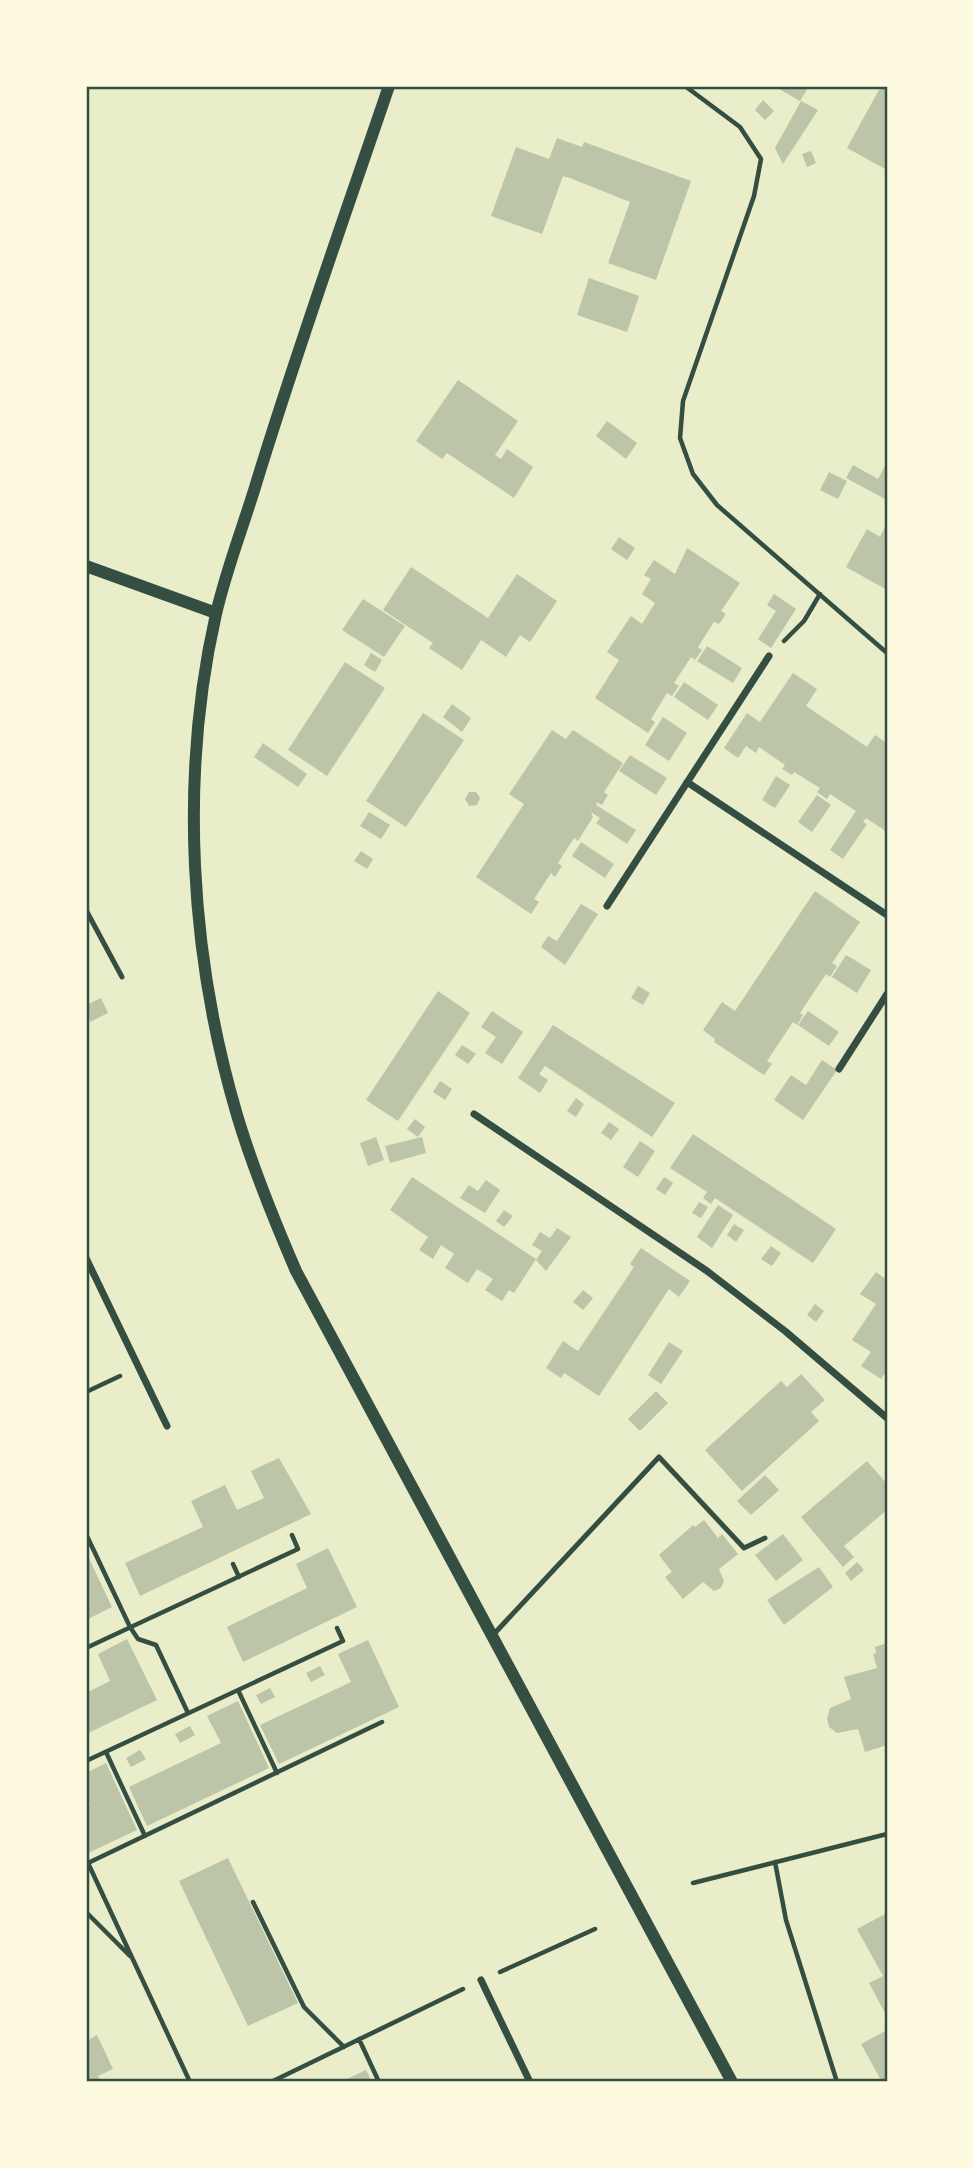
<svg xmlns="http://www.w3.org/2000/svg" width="973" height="2168" font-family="Inter,sans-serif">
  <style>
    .building { fill: #bcc5a7 }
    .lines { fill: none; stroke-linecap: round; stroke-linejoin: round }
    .path { stroke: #344e41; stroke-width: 4.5 }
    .service { stroke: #344e41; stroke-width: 5 }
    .minor { stroke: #344e41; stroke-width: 7 }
    .tertiary { stroke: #344e41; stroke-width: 12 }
    .neatline { fill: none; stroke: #344e41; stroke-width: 2.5 }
  </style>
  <rect width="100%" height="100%" fill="#e9edc9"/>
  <path class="building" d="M774,86H809L800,101Z
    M881,86H887V170L847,148Z
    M763,100L774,111L765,120L755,110Z
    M801,101L818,110L783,164L775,148Z
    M557,138L582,147L584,142L691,181L656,280L608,263L630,202L570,178L563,176L542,234L491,216L516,147L549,159Z
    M811,151L816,163L807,167L802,154Z
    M589,278L639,296L627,332L577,315Z
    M458,380L518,421L495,455L501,459L507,449L533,467L514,498L447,453L442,459L416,441Z
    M607,421L637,443L626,459L596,436Z
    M887,462V500L846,478L853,465L878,479Z
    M829,472L847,481L838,499L820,490Z
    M887,523V590L846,567L867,529L880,537Z
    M619,537L635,548L627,560L611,549Z
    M687,548L740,583L721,611L726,614L719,624L714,622L698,647L702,650L695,660L691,657L674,683L679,686L672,696L667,693L651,719L655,722L648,733L595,698L619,660L607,652L631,616L642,624L655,603L642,594L651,579L644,575L654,560L675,574Z
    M411,567L488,618L517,574L557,601L530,642L520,635L506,657L481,640L462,670L429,648L433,643L383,610Z
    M774,594L796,609L771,648L758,639L776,611L767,605Z
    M363,599L405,626L384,657L342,630Z
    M707,646L742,668L733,683L697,661Z
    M371,653L382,660L375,672L364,665Z
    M345,662L385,688L327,776L288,750Z
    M793,673L817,689L806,706L867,747L875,735L887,743V832L866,818L863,822L867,824L843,859L830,850L856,811L830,794L827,799L817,792L820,788L794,772L792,775L782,769L785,765L759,747L756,753L746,746L738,758L724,748L747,713L760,722Z
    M684,682L718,705L708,720L674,697Z
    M452,704L471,718L462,732L443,717Z
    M423,713L464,740L406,827L366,801Z
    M663,717L687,733L669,761L645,745Z
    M552,730L566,739L573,730L623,763L604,792L608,795L602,805L597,802L596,805L636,830L627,844L596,823L600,818L591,812L593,817L578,841L574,838L558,863L562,866L555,877L551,873L534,899L539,902L531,914L476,877L524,804L509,794Z
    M263,743L307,774L298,787L254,757Z
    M630,755L667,778L656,795L619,771Z
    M776,776L790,785L775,808L762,800Z
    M469,792H476L480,798L477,805L469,806L465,799Z
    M817,795L831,805L812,832L798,822Z
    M369,812L390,825L381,839L360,826Z
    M581,842L614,864L605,878L572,856Z
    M361,851L373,859L367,869L354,861Z
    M815,891L860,922L832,963L837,966L830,977L826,974L800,1013L803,1015L797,1025L793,1022L767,1061L772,1064L764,1075L714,1042L715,1039L703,1030L722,1002L735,1011Z
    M581,904L598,914L565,965L541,947L548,936L557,941Z
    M846,955L871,970L857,993L832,977Z
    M638,986L650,993L643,1005L631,998Z
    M438,991L470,1013L398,1121L366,1100Z
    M101,998L108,1013L90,1022L86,1005Z
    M492,1011L523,1032L502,1064L485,1053L496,1037L481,1027Z
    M808,1011L839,1032L829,1046L798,1025Z
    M553,1025L675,1103L652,1137L545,1066L539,1074L548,1080L540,1093L518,1078Z
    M462,1045L476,1054L468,1064L455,1055Z
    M822,1060L837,1070L803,1120L774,1100L791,1075L806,1085Z
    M440,1081L452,1089L445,1100L433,1092Z
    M576,1098L584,1104L576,1117L567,1111Z
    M415,1119L425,1127L418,1137L407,1129Z
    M609,1122L619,1129L611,1140L601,1133Z
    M693,1134L836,1229L813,1263L715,1198L711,1204L703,1198L707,1192L670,1168Z
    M376,1137L384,1160L368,1166L360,1143Z
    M422,1137L426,1153L390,1163L385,1146Z
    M640,1141L655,1151L638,1177L623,1167Z
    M412,1177L536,1259L514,1293L509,1290L502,1301L485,1290L493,1279L477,1269L468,1283L445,1268L454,1254L441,1245L433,1259L419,1250L428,1237L390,1210Z
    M664,1177L673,1183L665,1195L656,1189Z
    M486,1180L500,1190L485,1213L460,1198L469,1185L478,1191Z
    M699,1202L708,1207L701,1218L692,1213Z
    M718,1205L733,1215L712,1248L697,1237Z
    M504,1210L513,1216L504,1227L496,1221Z
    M734,1224L744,1230L736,1242L727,1235Z
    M557,1228L571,1237L546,1271L536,1260L542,1251L532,1245L540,1232L550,1238Z
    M771,1246L781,1253L772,1266L761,1259Z
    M641,1248L690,1281L679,1297L669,1289L599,1396L564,1373L561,1378L546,1368L563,1341L578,1351L634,1267L630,1264Z
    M876,1272L887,1280V1376L884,1374L881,1379L861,1366L871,1352L852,1340L876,1304L860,1294Z
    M583,1290L593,1298L583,1310L573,1302Z
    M815,1304L824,1311L816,1322L807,1315Z
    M669,1342L683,1351L661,1384L648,1375Z
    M801,1374L825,1400L811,1412L819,1421L742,1491L705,1450L781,1381L787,1387Z
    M656,1391L668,1403L640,1431L628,1419Z
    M279,1458L311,1514L140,1596L125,1563L203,1527L191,1501L225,1485L237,1510L264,1498L251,1471Z
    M867,1461L887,1484V1510L844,1546L854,1557L843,1567L801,1517Z
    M765,1475L779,1490L751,1515L737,1501Z
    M704,1520L718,1538L722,1534L738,1554L719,1569L724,1581L721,1588L714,1591L703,1582L683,1599L665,1577L672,1572L659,1555L693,1525L695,1527Z
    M783,1534L803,1560L776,1581L755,1555Z
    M328,1548L357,1607L243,1662L227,1627L307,1588L296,1564Z
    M86,1552L112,1607L86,1620Z
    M857,1562L864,1570L851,1581L845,1573Z
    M819,1567L833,1587L784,1625L767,1600Z
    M127,1639L157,1700L86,1734V1693L110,1681L98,1654Z
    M368,1640L399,1707L279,1764L260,1725L351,1682L338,1654Z
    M887,1643V1745L865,1752L858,1729L837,1733L829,1727L827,1718L830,1708L851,1699L844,1677L877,1668L873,1654L876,1653L875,1647Z
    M320,1666L325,1675L311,1682L306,1673Z
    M270,1688L275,1697L261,1704L256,1695Z
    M238,1701L269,1768L147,1826L129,1787L221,1743L207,1716Z
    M190,1726L195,1735L180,1743L175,1734Z
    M140,1750L146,1759L131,1767L126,1758Z
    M106,1763L137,1830L86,1854V1806L90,1804L86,1794V1773Z
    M228,1858L298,2003L248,2026L179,1881Z
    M887,1913V2017L869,1983L883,1976L857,1929Z
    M887,2030V2082H882L861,2044Z
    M97,2035L113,2069L98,2076L101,2082H86V2041Z
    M366,2070L372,2082H340Z"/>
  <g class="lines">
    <path class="path" d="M685,86L740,127L761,159L754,196L683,401L680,438L693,474L717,505L887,653
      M784,641L804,621L820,594
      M86,1392L120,1376
      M86,1534L130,1627L138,1639L156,1645L188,1713
      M233,1564L239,1577
      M86,1648L298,1549L292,1535
      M238,1690L277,1773
      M106,1752L145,1836
      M86,1761L343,1641L337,1628
      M775,1862L786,1920L837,2082
      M693,1883L887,1834
      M253,1902L304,2007L344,2047
      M86,1912L130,1956
      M500,1972L595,1929
      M359,2039L379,2082
      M190,2082L88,1863L382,1722
      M271,2082L463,1989"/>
    <path class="service" d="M86,910L122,977
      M493,1635L659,1457L744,1548L765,1538"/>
    <path class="minor" d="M687,782L887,915
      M607,906L769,656
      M839,1069L887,994
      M474,1114L707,1271L785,1331L887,1418
      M86,1258L167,1426
      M481,1980L530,2082"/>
    <path class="tertiary" d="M389,86C344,218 297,350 256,484C243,527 226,570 216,614C179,777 190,956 237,1115C253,1169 274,1220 296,1271L732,2082
      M86,566L216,613"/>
  </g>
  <rect width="973" height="2168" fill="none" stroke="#fefae0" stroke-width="175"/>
  <rect x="88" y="88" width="798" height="1992" class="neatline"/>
</svg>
